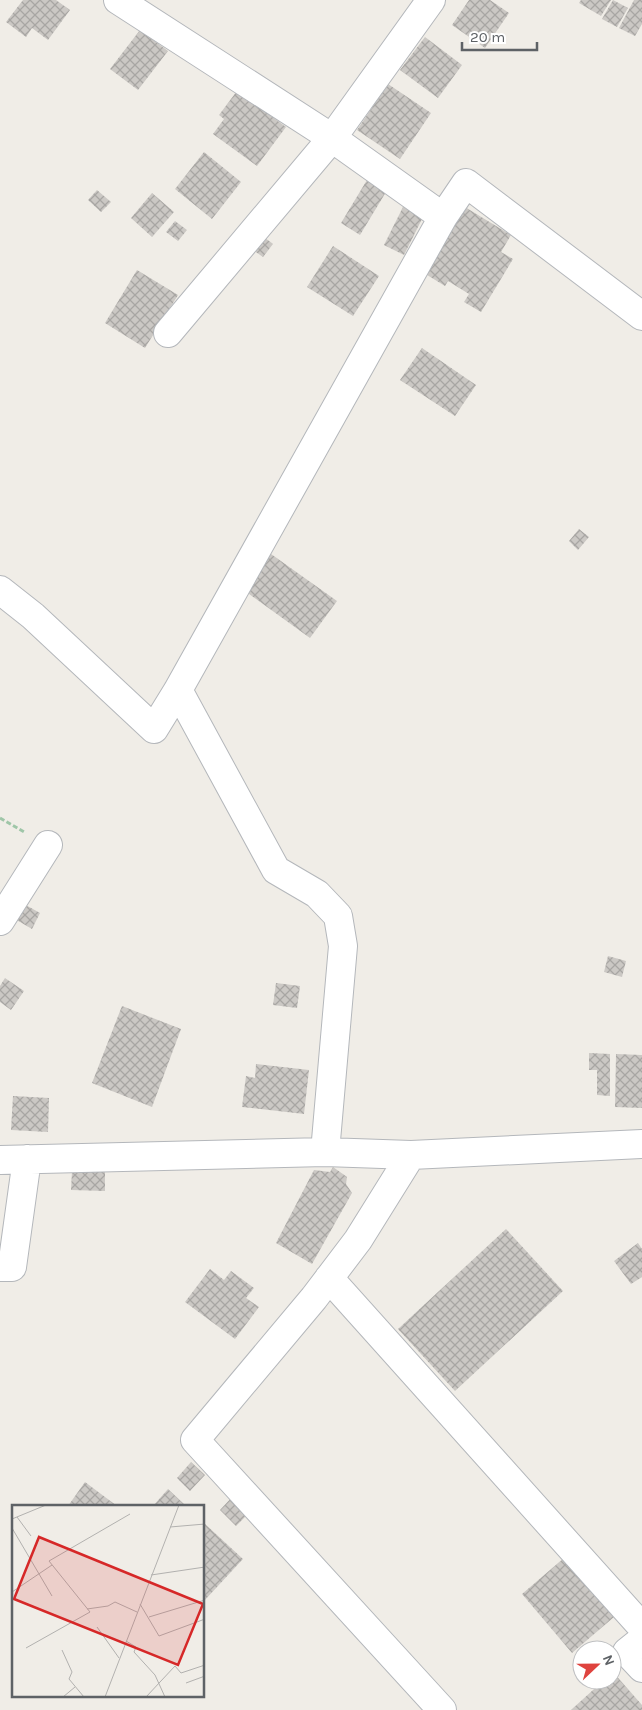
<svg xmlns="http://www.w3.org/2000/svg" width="642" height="1710" font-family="Karla,sans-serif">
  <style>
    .building { fill: url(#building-cross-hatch) }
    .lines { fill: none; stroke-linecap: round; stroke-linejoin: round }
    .minor-casing { stroke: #b4b7bb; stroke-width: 30 }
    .path { stroke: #9fc6a8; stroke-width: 3; stroke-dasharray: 5 2.5; stroke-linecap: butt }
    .minor { stroke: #fff; stroke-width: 28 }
    .inset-road { fill: none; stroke: #b2b1af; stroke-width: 1 }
    .view { fill: #d62828; fill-opacity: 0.15; stroke: #d62828; stroke-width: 2.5 }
    .inset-edge { fill: none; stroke: #5e6266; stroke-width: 2.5 }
  </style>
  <defs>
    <pattern id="building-cross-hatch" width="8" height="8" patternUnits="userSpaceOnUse" patternTransform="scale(1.25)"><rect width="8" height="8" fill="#cbc8c4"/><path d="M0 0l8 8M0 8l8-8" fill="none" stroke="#a8a6a3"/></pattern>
  </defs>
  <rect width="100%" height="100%" fill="#f0ede7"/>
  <path class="building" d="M23,0H56L70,10L48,40L32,28L26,37L6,22Z
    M469,0H490L509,13L485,48L452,25Z
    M581,0H611L601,16L579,3Z
    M613,0L628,8L617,27L602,19Z
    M634,0H642V24L635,36L619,28Z
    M140,30L168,51L138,90L110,69Z
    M425,37L462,65L438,98L400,70Z
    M388,84L431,113L400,159L357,130Z
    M237,91L286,127L257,166L213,134L224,119L219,115Z
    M204,152L241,182L212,219L175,189Z
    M367,180L386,192L360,235L341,223Z
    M97,190L111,202L101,212L88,200Z
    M152,193L174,212L152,237L131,218Z
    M460,204L511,235L501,252L513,259L481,312L464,302L469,294L448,281L445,286L419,270Z
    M403,207L423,217L404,255L384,245Z
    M175,221L187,230L178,241L166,232Z
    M260,234L273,244L263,257L250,248Z
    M333,246L379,276L353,316L307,287Z
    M137,270L178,295L145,348L105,323Z
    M422,348L476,385L455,416L400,380Z
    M579,529L589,537L578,550L569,541Z
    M264,549L337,601L310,638L238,586Z
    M24,904L40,913L32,929L15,919Z
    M608,956L626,961L622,977L604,972Z
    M5,978L24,991L11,1010L0,1002V986Z
    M276,983L300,986L297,1008L273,1005Z
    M122,1006L181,1029L152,1107L92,1083Z
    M589,1053L610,1054V1096L597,1095V1070H589Z
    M616,1054L642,1055V1108L615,1107Z
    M256,1064L309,1070L304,1114L242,1107L246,1076L255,1078Z
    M13,1096L49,1098L48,1132L11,1130Z
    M333,1167L347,1177L346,1184L352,1193L312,1264L276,1243L314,1170L330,1172Z
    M72,1171H105V1191L71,1190Z
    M506,1229L563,1291L455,1391L398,1329Z
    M638,1243L642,1249V1277L631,1284L614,1261Z
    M210,1269L224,1280L231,1271L254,1288L246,1298L259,1307L235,1339L185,1302Z
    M191,1462L205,1475L190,1491L177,1478Z
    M85,1482L117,1506H68Z
    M168,1489L186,1506H153Z
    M233,1496L249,1513L236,1526L220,1510Z
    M204,1523L243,1559L204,1601Z
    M564,1558L614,1617L572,1653L522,1594Z
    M612,1671L642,1705V1710H571L604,1680H612Z"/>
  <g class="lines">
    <g class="minor-casing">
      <path id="minor" d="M118,0L332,138L443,217
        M168,333L332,138L431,0
        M0,590L33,616L154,729L178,690L443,217L466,183L642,316
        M178,690L276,870L317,894L338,916L343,946L325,1152
        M0,921L48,845
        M411,1155L358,1240L314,1298L195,1440L442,1710
        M0,1160L325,1152L411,1155L642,1144
        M0,1267H12L27,1159
        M329,1278L642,1627
        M642,1640L627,1652L642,1668"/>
    </g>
    <path class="path" d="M0,818L26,833"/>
    <use href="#minor" class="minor"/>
  </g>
  <g transform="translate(12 1505)">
    <rect width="192" height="192" fill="#f0ede7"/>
    <path class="inset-road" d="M5,12L19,31M0,14L34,0M158,22L193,19M0,23L40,91M139,70L193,62M0,87L40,60M128,99L147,131L193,114M75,104L96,101L103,97L125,107M137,112L193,95M85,122L107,153M114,136L124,142L122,147L143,170L153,192M14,143L78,107L37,56L118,9M50,145L60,167L57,174L72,192M174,178L193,171M51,192L63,182M93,192L167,0M134,192L163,161L169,168L193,160"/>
    <path class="view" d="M27,32L191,99L166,160L2,94Z"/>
    <rect width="192" height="192" class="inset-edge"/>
  </g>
  <g transform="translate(597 1665) rotate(68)"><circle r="24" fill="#ffffff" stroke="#bfc0c2"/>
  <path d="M0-4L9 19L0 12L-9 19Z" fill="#df433e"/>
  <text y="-8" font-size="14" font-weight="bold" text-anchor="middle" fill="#5e6266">N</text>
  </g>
  <path d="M462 42v8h75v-8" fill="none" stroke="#5e6266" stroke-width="2.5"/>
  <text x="470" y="42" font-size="15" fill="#5e6266" stroke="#ffffff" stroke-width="4" paint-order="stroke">20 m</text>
</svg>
